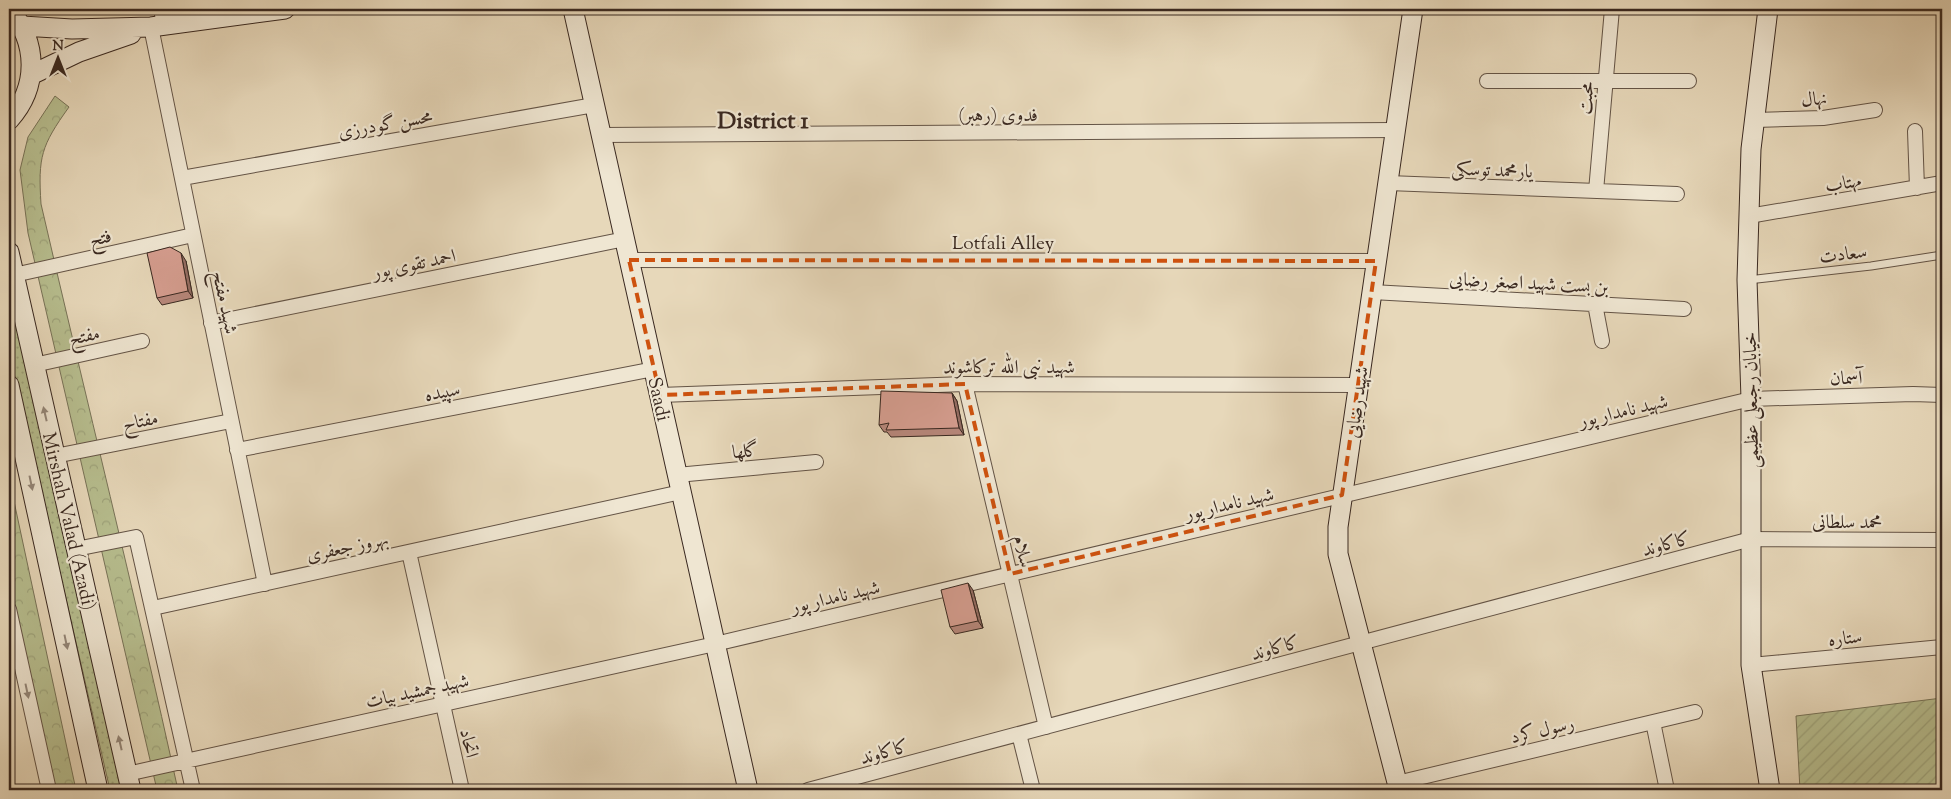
<svg xmlns="http://www.w3.org/2000/svg" width="1951" height="799" font-family="'Sorts Mill Goudy',Amiri,serif">
  <style>
    .grass { fill: url(#grass-dots); stroke: #787358 }
    .forest { fill: url(#forest-crowns); stroke: #787358 }
    .garden { fill: url(#garden-furrows); stroke: #787358 }
    .lines { fill: none; stroke-linecap: round; stroke-linejoin: round }
    .lane-casing { stroke: #645446; stroke-width: 9 }
    .street-casing { stroke: #645446; stroke-width: 16 }
    .secondary-casing { stroke: #392820; stroke-width: 21 }
    .lane { stroke: #efe6d2; stroke-width: 7 }
    .street { stroke: #efe6d2; stroke-width: 14 }
    .secondary { stroke: #efe6d2; stroke-width: 19 }
    .wall { fill: #b7877b; stroke: #392820 }
    .shaded-wall { fill: #956e64; stroke: #392820 }
    .building { fill: #d59d8f; stroke: #392820 }
    .oneway { fill: #948779 }
    .marked { fill: none; stroke: #ce520f; stroke-width: 4; stroke-dasharray: 10 6; stroke-linejoin: round }
    .labels { text-anchor: middle; stroke-width: 4.5; stroke-linejoin: round; paint-order: stroke }
    .street-label { font-size: 19px; fill: #392820; stroke: #efe6d2 }
    .district-label { font-size: 24px; font-weight: bold; fill: #392820; stroke: #efe6d2 }
  </style>
  <defs>
    <pattern id="grass-dots" width="8" height="8" patternUnits="userSpaceOnUse" patternTransform="scale(1.25)"><rect width="8" height="8" fill="#b7be8f"/><path d="M2 2h.1M6 6h.1" fill="none" stroke="#9ea37b" stroke-width="1.8" stroke-linecap="round"/></pattern>
    <pattern id="forest-crowns" width="20" height="18" patternUnits="userSpaceOnUse" patternTransform="scale(1.25)"><rect width="20" height="18" fill="#b7be8f"/><path d="M2 6a3 3 0 1 1 6 0M12 15a3 3 0 1 1 6 0" fill="none" stroke="#9ea37b"/></pattern>
    <pattern id="garden-furrows" width="10" height="10" patternUnits="userSpaceOnUse" patternTransform="scale(1.25)"><rect width="10" height="10" fill="#b7be8f"/><path d="M-1 1l2-2M0 10L10 0M9 11l2-2" fill="none" stroke="#9ea37b"/></pattern>
  </defs>
  <rect width="100%" height="100%" fill="#e7d8ba"/>
  <filter id="stains"><feTurbulence type="fractalNoise" baseFrequency=".004" numOctaves="4"/><feColorMatrix values="0 0 0 0 .2 0 0 0 0 .09 0 0 0 0 .02 0 0 0 .5 -.17"/></filter>
  <radialGradient id="worn" r=".72"><stop offset=".6" stop-color="#630" stop-opacity="0"/><stop offset="1" stop-color="#630" stop-opacity=".3"/></radialGradient>
  <path class="grass" d="M9,281L124,790H110L9,351Z"/>
  <path class="forest" d="M55,96L69,107C41,146 38,157 41,204C86,399 135,594 178,790H157L28,233L20,170L28,137Z
    M9,478L76,790H55L15,614L9,585Z"/>
  <path class="garden" d="M1942,698V790H1800L1796,716Z"/>
  <g class="lines">
    <g class="lane-casing">
      <path id="lane" d="M1748,280L1871,266L1942,255"/>
    </g>
    <g class="street-casing">
      <path id="street" d="M161,9L164,25
        M151,27L265,584
        M1487,81H1689
        M1755,120L1823,118L1875,110
        M1915,131L1917,188
        M601,135L1395,130
        M182,178L594,105
        M1388,183L1677,194
        M1596,191L1612,9
        M1749,216L1942,183
        M629,260L1376,261
        M14,275L193,235
        M1372,292L1684,309
        M1595,304L1602,341
        M211,323L625,239
        M34,365L142,341
        M965,384L1046,727
        M660,395L965,384L1358,385
        M237,450L654,369
        M55,456L231,421
        M677,475L816,462
        M76,549L136,537L193,790
        M409,552L462,790
        M153,608L681,492
        M9,609L49,790
        M1751,665L1942,647
        M1653,722L1667,790
        M1019,734L1033,790
        M127,774L715,644L1751,399L1913,394L1942,395
        M1397,783L1695,712
        M808,790L1751,539L1942,540"/>
    </g>
    <g class="secondary-casing">
      <path id="secondary" d="M573,9L748,790
        M1768,9L1751,149L1747,280L1751,399V665L1770,790
        M22,26L72,29L151,27L285,9
        M31,75L79,52L131,34
        M9,120C39,87 38,42 9,9
        M9,252L131,790
        M9,385L98,790
        M1399,790L1338,554V527L1413,9"/>
    </g>
    <use href="#lane" class="lane"/>
    <use href="#street" class="street"/>
    <use href="#secondary" class="secondary"/>
  </g>
  <path class="wall" d="M186,261L193,298L162,305L157,298Z
    M952,393L957,401L964,435L891,437L887,432H884L879,425Z
    M973,590L983,628L955,634L950,627Z"/>
  <path class="shaded-wall" d="M181,253L186,261L193,298L188,291Z
    M952,393L957,401L964,435L959,428Z
    M968,583L973,590L983,628L978,621Z"/>
  <path class="building" d="M170,247L181,253L188,291L157,298L147,253Z
    M881,391L952,393L959,428L886,430L889,423L879,425Z
    M968,583L978,621L950,627L941,590Z"/>
  <defs><path id="oneway-solid" d="M-6-.8H1V-3.2L6.5 0L1 3.2V.8H-6Z" transform="scale(1.25)"/></defs>
  <g class="oneway">
    <use href="#oneway-solid" transform="translate(45 414) rotate(-103)"/>
    <use href="#oneway-solid" transform="translate(31 483) rotate(78)"/>
    <use href="#oneway-solid" transform="translate(66 642) rotate(78)"/>
    <use href="#oneway-solid" transform="translate(27 691) rotate(78)"/>
    <use href="#oneway-solid" transform="translate(120 743) rotate(-103)"/>
  </g>
  <path class="marked" d="M629,260L1376,261L1342,495L1010,574L965,384L660,395Z"/>
  <g class="labels">
    <g class="street-label">
      <text transform="translate(1585 98) rotate(-85)" y="7">محبت</text>
      <text transform="translate(1814 98) rotate(-4)" y="7">نهال</text>
      <text x="998" y="121">فدوی (رهبر)</text>
      <text transform="translate(385 123) rotate(-10)" y="7">محسن گودرزی</text>
      <text transform="translate(1492 169) rotate(2)" y="7">یارمحمد توسکی</text>
      <text transform="translate(1843 182) rotate(-9)" y="7">مهتاب</text>
      <text transform="translate(100 237) rotate(-13)" y="7">فتح</text>
      <text x="1003" y="249">Lotfali Alley</text>
      <text transform="translate(1843 253) rotate(-7)" y="7">سعادت</text>
      <text transform="translate(414 263) rotate(-12)" y="7">احمد تقوی پور</text>
      <text transform="translate(1529 282) rotate(3)" y="7">بن بست شهید اصغر رضایی</text>
      <text transform="translate(226 302) rotate(78)" y="7">شهید مفتح</text>
      <text transform="translate(84 335) rotate(-12)" y="7">مفتح</text>
      <text x="1009" y="373">شهید نبی الله ترکاشوند</text>
      <text transform="translate(1846 377) rotate(-2)" y="7">آسمان</text>
      <text transform="translate(442 391) rotate(-11)" y="7">سپیده</text>
      <text transform="translate(660 399) rotate(77)" y="7">Saadi</text>
      <text transform="translate(1750 400) rotate(-91)" y="7">خیابان رجبعلی عظیمی</text>
      <text transform="translate(1356 402) rotate(-82)" y="7">شهید رضایی</text>
      <text transform="translate(1623 410) rotate(-13)" y="7">شهید نامدار پور</text>
      <text transform="translate(140 420) rotate(-11)" y="7">مفتاح</text>
      <text transform="translate(745 450) rotate(-5)" y="7">گلها</text>
      <text transform="translate(1229 503) rotate(-13)" y="7">شهید نامدار پور</text>
      <text transform="translate(70 521) rotate(77)" y="7">Mirshah Valad (Azadi)</text>
      <text x="1847" y="528">محمد سلطانی</text>
      <text transform="translate(1666 543) rotate(-15)" y="7">کاکاوند</text>
      <text transform="translate(347 546) rotate(-12)" y="7">بهروز جعفری</text>
      <text transform="translate(1024 551) rotate(77)" y="7">سلام</text>
      <text transform="translate(835 596) rotate(-13)" y="7">شهید نامدار پور</text>
      <text transform="translate(1845 637) rotate(-6)" y="7">ستاره</text>
      <text transform="translate(1275 647) rotate(-15)" y="7">کاکاوند</text>
      <text transform="translate(417 690) rotate(-12)" y="7">شهید جمشید بیات</text>
      <text transform="translate(1542 729) rotate(-13)" y="7">رسول کرد</text>
      <text transform="translate(470 743) rotate(77)" y="7">اتحاد</text>
      <text transform="translate(884 751) rotate(-15)" y="7">کاکاوند</text>
    </g>
    <g class="district-label">
      <text x="763" y="128">District 1</text>
    </g>
  </g>
  <rect width="1951" height="799" fill="none" stroke="#e7d8ba" stroke-width="30"/>
  <rect x="10" y="10" width="1931" height="779" fill="none" stroke="#392820" stroke-width="2.5"/>
  <rect x="15" y="15" width="1921" height="769" fill="none" stroke="#392820"/>
  <g transform="translate(58 58)" stroke="#efe6d2" stroke-width="4" paint-order="stroke">
  <path d="M0-4L9 19L0 12L-9 19Z" fill="#392820"/>
  <text y="-8" font-size="14" font-weight="bold" text-anchor="middle" fill="#392820">N</text>
  </g>
  <rect width="100%" height="100%" filter="url(#stains)"/>
  <rect width="100%" height="100%" fill="url(#worn)"/>
</svg>
